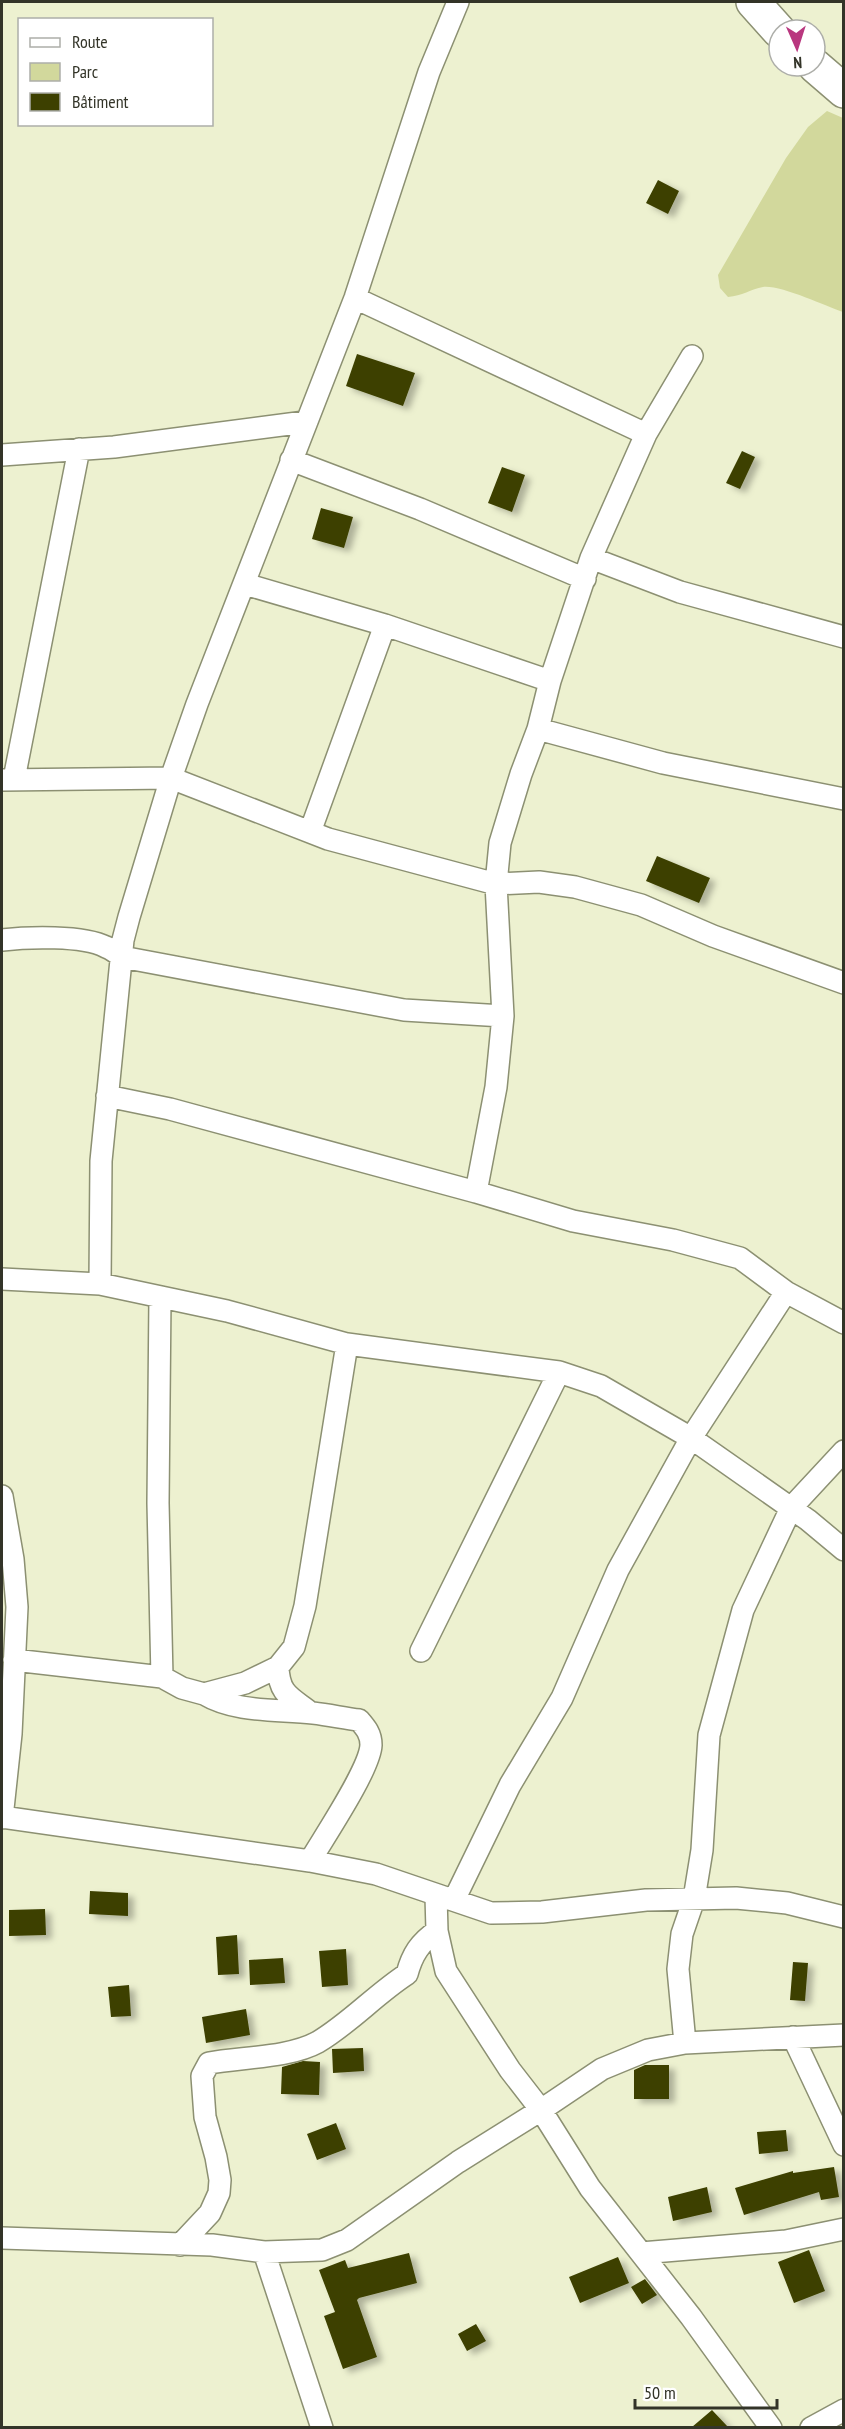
<svg xmlns="http://www.w3.org/2000/svg" width="845" height="2429" font-family="'PT Sans Narrow',sans-serif">
  <style>
    .green { fill: #d2d89c }
    .building { fill: #3d4000; filter: url(#shadow) }
    .lines { fill: none; stroke-linecap: round; stroke-linejoin: round }
    .minor-casing { stroke: #8c9072; stroke-width: 24 }
    .primary-casing { stroke: #8c9072; stroke-width: 36 }
    .minor { stroke: #fff; stroke-width: 21 }
    .primary { stroke: #fff; stroke-width: 33 }
  </style>
  <defs>
    <filter id="shadow"><feDropShadow dx="6" dy="4" stdDeviation="3" flood-color="#0004"/></filter>
  </defs>
  <rect width="100%" height="100%" fill="#edf1d0"/>
  <path class="green" d="M827,111L843,118V312C825,306 781,285 763,287C751,289 742,296 728,297L720,288L718,275L786,158L808,127Z"/>
  <path class="building" d="M658,180L679,191L668,214L646,203Z
    M357,354L415,373L403,406L346,386Z
    M742,451L755,457L740,489L726,483Z
    M502,467L525,475L512,512L488,503Z
    M321,508L353,517L344,548L312,539Z
    M657,856L710,878L699,903L646,881Z
    M90,1891L128,1893V1916L89,1914Z
    M45,1909L46,1935L9,1936V1910Z
    M237,1935L239,1974L218,1975L216,1937Z
    M346,1949L348,1985L322,1987L319,1951Z
    M283,1958L285,1983L250,1985L249,1960Z
    M793,1962L808,1963L805,2001L790,2000Z
    M129,1985L131,2016L111,2017L108,1987Z
    M246,2009L250,2035L206,2043L202,2017Z
    M363,2048L364,2071L333,2073L332,2049Z
    M303,2061L320,2062L319,2095L281,2094L282,2067Z
    M645,2065H669V2099H634V2070Z
    M336,2123L346,2149L317,2160L307,2134Z
    M786,2130L788,2151L759,2154L757,2132Z
    M834,2167L839,2197L821,2200L819,2192L744,2215L735,2188L793,2171V2173Z
    M707,2187L712,2212L673,2221L668,2197Z
    M809,2250L825,2291L794,2303L778,2262Z
    M409,2253L417,2283L359,2298L357,2300L377,2357L343,2369L324,2316L335,2312L319,2270L345,2260L348,2268Z
    M618,2257L629,2283L580,2303L569,2277Z
    M645,2279L657,2295L642,2304L631,2287Z
    M476,2324L486,2341L467,2351L458,2334Z
    M712,2410L728,2427H692Z"/>
  <g class="lines">
    <g class="minor-casing">
      <path id="minor" d="M355,298L646,434
        M2,455L114,447L305,422
        M291,460L420,509L585,579
        M591,558L680,592L844,637
        M245,584L385,625L550,681
        M538,729L663,763L844,799
        M14,779L79,449
        M2,780L171,778L328,839L496,884L539,882L575,887L641,905L713,936L844,983
        M310,832L385,625
        M2,940C27,937 83,935 106,947C111,949 117,953 122,957L404,1010L503,1016
        M107,1096L170,1109L476,1192L573,1221L673,1240L740,1258L786,1292L844,1323
        M476,1192L496,1087L503,1016L496,884L500,843L521,774L538,729L550,681L591,558L646,434L692,356
        M2,1279L100,1284L227,1311L347,1344L559,1372L601,1386L691,1438L808,1520L844,1550
        M100,1284L101,1161L123,940L129,917L171,778L197,704L355,298L429,72L458,2
        M160,1297L158,1503L162,1677
        M2,1496L13,1559L17,1607L11,1734L2,1818
        M421,1651L559,1372
        M14,1660L162,1677L182,1688L204,1694L245,1683L278,1667L294,1647L305,1606L347,1344
        M278,1667C279,1695 291,1697 311,1713
        M204,1694C236,1713 277,1709 313,1713C329,1715 344,1718 359,1720C366,1728 371,1734 371,1745C370,1769 324,1837 310,1861
        M2,1817L310,1861L376,1874L491,1913L542,1912L646,1900L736,1898L787,1903L844,1917
        M436,1896L437,1931L446,1971L510,2070L541,2110L590,2188L691,2317L771,2428
        M454,1900L510,1785L562,1698L618,1570L691,1438L786,1292
        M793,2037L844,2145
        M685,2043L678,1969L682,1934L694,1899L702,1850L709,1735L743,1610L791,1508L844,1451
        M2,2238L212,2245L264,2252L322,2250L347,2240L458,2162L541,2110L602,2069L648,2050L685,2043L844,2035
        M180,2245L210,2213L219,2193L220,2180L216,2157L205,2117L202,2076L209,2063C242,2057 289,2058 318,2042C350,2023 376,1994 407,1974C412,1955 420,1942 437,1931
        M264,2252L322,2428
        M641,2253L786,2241L844,2229
        M811,2428L844,2410"/>
    </g>
    <g class="primary-casing">
      <path id="primary" d="M753,2L779,31
        M815,66L844,91"/>
    </g>
    <use href="#minor" class="minor"/>
    <use href="#primary" class="primary"/>
  </g>
  <rect width="845" height="2429" fill="none" stroke="#333428" stroke-width="6"/>
  <rect x="18" y="18" width="195" height="108" fill="#ffffff" stroke="#adaea9" stroke-width="1.5"/>
  <rect x="30" y="38" width="30" height="9" fill="#ffffff" stroke="#adaea9" stroke-width="1.5"/>
  <text x="72" y="48" font-size="18" fill="#333428">Route</text>
  <rect x="30" y="63" width="30" height="18" fill="#d2d89c" stroke="#adaea9" stroke-width="1.5"/>
  <text x="72" y="78" font-size="18" fill="#333428">Parc</text>
  <rect x="30" y="93" width="30" height="18" fill="#3d4000" stroke="#adaea9" stroke-width="1.5"/>
  <text x="72" y="108" font-size="18" fill="#333428">Bâtiment</text>
  <g transform="translate(797 48) rotate(177)"><circle r="28" fill="#ffffff" stroke="#adaea9" stroke-width="1.5"/>
  <path d="M0-4.5L10 22L0 15L-10 22Z" fill="#b9377f"/>
  <text y="-9" font-size="16" font-weight="bold" text-anchor="middle" fill="#333428">N</text>
  </g>
  <path d="M635 2399v9h142v-9" fill="none" stroke="#333428" stroke-width="3"/>
  <text x="644" y="2399" font-size="18" fill="#333428" stroke="#ffffff" stroke-width="4.5" paint-order="stroke">50 m</text>
</svg>
